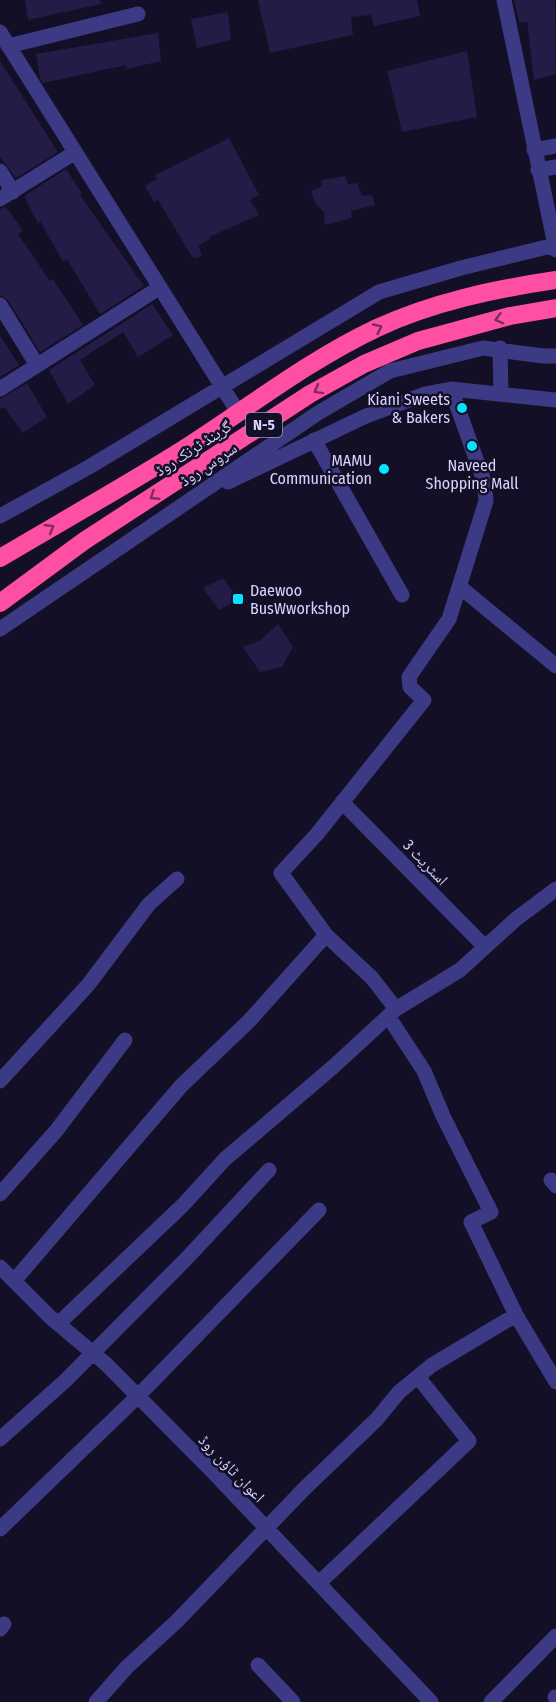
<svg xmlns="http://www.w3.org/2000/svg" width="556" height="1702" font-family="'Fira Sans Condensed','Noto Naskh Arabic',sans-serif">
  <style>
    .building { fill: #241b47 }
    .lines { fill: none; stroke-linecap: round; stroke-linejoin: round }
    .minor { stroke: #3d3a85; stroke-width: 15 }
    .highway { stroke: #ff4fa3; stroke-width: 18 }
    .oneway { stroke: #7d2c5e }
    .poi-dot { fill: #00e5ff; stroke: #130f26; stroke-width: 2 }
    .labels { text-anchor: middle; stroke-width: 5; stroke-linejoin: round; paint-order: stroke }
    .shield { fill: #130f26; stroke: #9e99be; stroke-width: 1.5 }
    .shield-label { font-size: 15px; font-weight: bold; fill: #d9d4ff }
    .poi-label { font-size: 16px; fill: #d9d4ff; stroke: #130f26; text-anchor: end }
    .street-label { font-size: 16px; fill: #d9d4ff; stroke: #130f26 }
  </style>
  <rect width="100%" height="100%" fill="#130f26"/>
  <path class="building" d="M25,0H100L101,4L28,20Z
    M258,0H417L420,16L374,26L371,15L351,17L353,35L270,53Z
    M514,0H555L556,74L534,80L527,22L519,23Z
    M228,12L231,40L197,48L191,19Z
    M158,33L161,61L127,69L126,65L43,83L40,78L36,54Z
    M467,51L477,117L402,132L387,71Z
    M0,61L58,152L16,178L0,157Z
    M229,138L259,195L250,200L259,215L209,237L210,239L198,246L202,254L198,258L192,257L158,200L154,202L145,186L157,179L155,175Z
    M66,169L82,194L80,195L144,286L100,314L67,259L63,262L40,221L38,223L24,196Z
    M345,176L348,184L357,183L362,196L372,195L375,205L351,211L352,218L325,225L324,212L315,203L311,191L322,186V180Z
    M6,207L23,231L18,234L50,281L53,279L83,325L40,352L8,300L0,295V209Z
    M152,304L173,335L138,357L123,332L80,360L95,385L68,404L49,370Z
    M0,336L19,365L0,377Z
    M27,383L47,417L23,433L4,407L0,409V399Z
    M223,578L238,599L219,610L203,588Z
    M278,624L293,647L282,667L260,672L243,647L261,640Z"/>
  <g class="lines">
    <path class="minor" d="M504,0L556,250
      M0,32L238,412
      M8,46L138,14
      M534,150L556,146
      M538,170L556,167
      M0,171L13,192
      M0,199L74,153
      M0,305L37,365
      M500,348L501,393
      M0,389L159,288
      M314,440L402,595
      M228,482L366,416L425,394L451,389L556,400
      M0,516L89,467L379,292L461,268L555,245
      M460,587L556,666
      M0,629L318,413L390,371L483,348L543,356H556
      M342,802L485,947
      M326,935L372,978L396,1009
      M388,1016L424,1071L443,1116L491,1212L471,1222L516,1315L556,1382
      M0,1081L88,985L149,904L177,879
      M551,1180L556,1186
      M0,1194L56,1131L125,1040
      M0,1267L50,1317L106,1364L215,1474L431,1702
      M14,1281L181,1086L250,1020L326,935L281,873L317,834L424,700L410,687L409,677L449,619L486,501L484,481L451,389
      M58,1324L183,1205L225,1159L333,1067L396,1009L460,970L516,919L556,889
      M0,1439L65,1381L187,1258L269,1170
      M0,1529L137,1397L319,1210
      M319,1583L469,1441L418,1377
      M0,1629L4,1624
      M258,1665L293,1702
      M555,1697L556,1698
      M96,1702L127,1667L177,1621L304,1489L377,1419L399,1392L432,1365L516,1315
      M491,1702L556,1636"/>
    <path class="highway" d="M0,558C59,523 118,490 176,454C243,412 305,362 377,328C433,302 495,289 556,280
      M0,603L84,541L310,394L364,364L418,341L510,316L556,308"/>
  </g>
  <defs><path id="oneway-chevron" d="M-2-3.5L2.5 0L-2 3.5" fill="none" stroke-width="1.6" stroke-linecap="round" stroke-linejoin="round" transform="scale(1.5)"/></defs>
  <g class="oneway">
    <use href="#oneway-chevron" transform="translate(499 319) rotate(165)"/>
    <use href="#oneway-chevron" transform="translate(378 328) rotate(-25)"/>
    <use href="#oneway-chevron" transform="translate(318 390) rotate(151)"/>
    <use href="#oneway-chevron" transform="translate(154 496) rotate(147)"/>
    <use href="#oneway-chevron" transform="translate(50 528) rotate(-31)"/>
  </g>
  <g class="poi-dot">
    <circle cx="462" cy="408" r="6"/>
    <circle cx="472" cy="446" r="6"/>
    <circle cx="384" cy="469" r="6"/>
    <rect x="232" y="593" width="12" height="12" rx="3"/>
  </g>
  <g class="labels">
    <rect class="shield" x="246" y="413" width="36" height="24" rx="4.5"/>
    <g class="shield-label">
      <text x="264" y="430">N-5</text>
    </g>
    <g class="poi-label">
      <text x="450" y="405">Kiani Sweets<tspan x="450" dy="18">&amp; Bakers</tspan></text>
      <text x="372" y="466">MAMU<tspan x="372" dy="18">Communication</tspan></text>
      <text x="472" y="471" text-anchor="middle">Naveed<tspan x="472" dy="18">Shopping Mall</tspan></text>
      <text x="250" y="596" text-anchor="start">Daewoo<tspan x="250" dy="18">BusWworkshop</tspan></text>
    </g>
    <g class="street-label">
      <text transform="translate(193 448) rotate(-33)" y="6">گرینڈ ٹرنک روڈ</text>
      <text transform="translate(208 464) rotate(-34)" y="6">سروس روڈ</text>
      <text transform="translate(426 862) rotate(46)" y="6">اسٹریٹ 3</text>
      <text transform="translate(232 1468) rotate(46)" y="6">اعوان ٹاؤن روڈ</text>
    </g>
  </g>
</svg>
